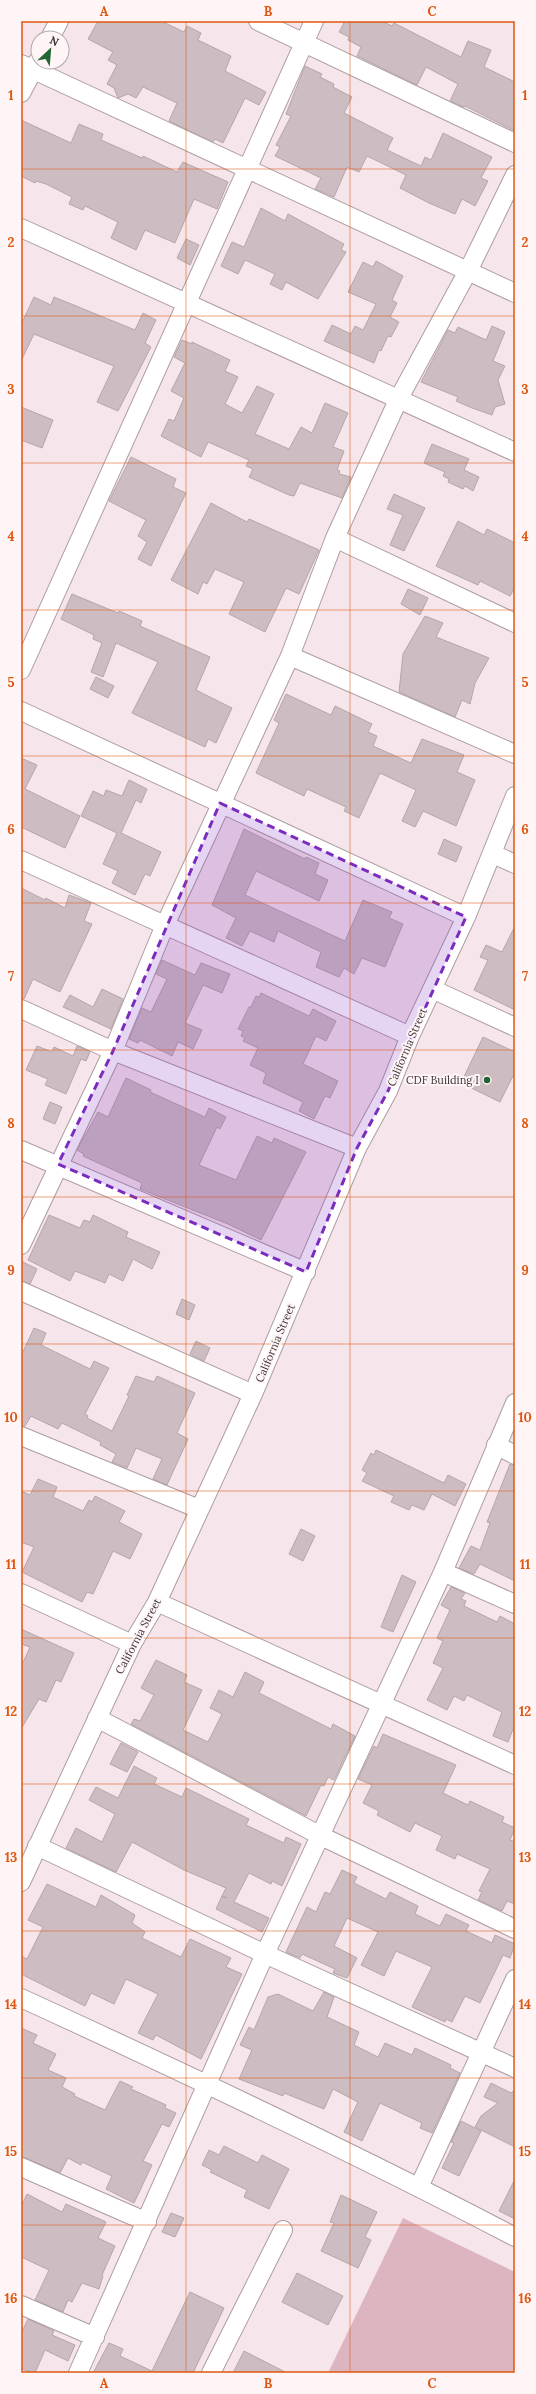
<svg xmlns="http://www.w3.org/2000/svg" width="536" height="2394" font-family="Lora,serif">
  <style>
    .garden { fill: #dcb5c1 }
    .building { fill: #cdbcc1; stroke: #b6a6aa }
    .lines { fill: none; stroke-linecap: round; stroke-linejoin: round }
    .street-casing { stroke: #ad9da1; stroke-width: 20 }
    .street { stroke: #fff; stroke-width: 18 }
    .marked { fill: #7b2cbf; fill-opacity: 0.2; stroke: #7b2cbf; stroke-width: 3; stroke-dasharray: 8 5; stroke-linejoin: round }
    .grid { fill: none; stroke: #df570e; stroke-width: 1; stroke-opacity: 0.55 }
    .poi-dot { fill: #1f6632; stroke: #fff5f7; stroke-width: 1.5 }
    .labels { text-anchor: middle; stroke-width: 4; stroke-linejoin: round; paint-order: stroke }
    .street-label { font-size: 11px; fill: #3c3637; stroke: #fff5f7 }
    .poi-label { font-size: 11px; fill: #3c3637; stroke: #fff5f7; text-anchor: end }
    .neatline { fill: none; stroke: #df570e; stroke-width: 1.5 }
    .grid-label { font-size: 13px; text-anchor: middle; font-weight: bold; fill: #df570e }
  </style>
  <rect width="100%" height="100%" fill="#f6e5ea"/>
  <path class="garden" d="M403,2218L515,2272V2373H328Z"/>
  <path class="building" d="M98,21H161L184,32L187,26L201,33L198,40L231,56L225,71L266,92L259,105L245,98L223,143L215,139L213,142L169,121L177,103L143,87L136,98L128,94L118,98L114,88L107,84L117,65L108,60L113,52L88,39Z
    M345,21H382L392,26L394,23L461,57L468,41L491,50L484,67L515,82V131L465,106L464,107L450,101L458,84L426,67L417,85L357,56L361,47L348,40L349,37L339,32Z
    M305,66L322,74L320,77L334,84L333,87L352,97L344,113L393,138L387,150L421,166L425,157L431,160L443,133L492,157L481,178L488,181L475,206L462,199L455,214L429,203L400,188L406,175L367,156L359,172L347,167L334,197L315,189L321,178L275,156L280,147L276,145L291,116L286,114Z
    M21,120L71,143L79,124L103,134L101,140L142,158L143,156L177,172L183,162L228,182L217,209L194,199L175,243L145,230L136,250L111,238L118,222L85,206L83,210L69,204L72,197L46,184L36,181L35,183L21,176Z
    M261,208L285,221L288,214L344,244L341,250L346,252L318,299L286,282L282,290L270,284L275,274L245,260L238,274L221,266L232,242L244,247Z
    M186,239L199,245L190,265L177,258Z
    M376,261L403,276L392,300L397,303L390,317L399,322L391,337L388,336L381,351L379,350L374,363L324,341L332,325L351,334L355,326L363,330L376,304L348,292L363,262L373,267Z
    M34,297L51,305L54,297L135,330L143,313L156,320L145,343L151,347L118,411L97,402L114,366L34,334L21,361V325Z
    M492,326L505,332L493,361L505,366L498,380L505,404L495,407L492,415L472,408L456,401L458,397L421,382L448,330L455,333L458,327L486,340Z
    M182,340L192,344V342L230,360L225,371L238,377L225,404L242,413L257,386L274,394L255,434L289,449L301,427L312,433L325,403L348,413L333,447L344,451L337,470L340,471L339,474L351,477L342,498L300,483L294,496L289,495L249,477L253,469L246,466L249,460L208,442L201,457L161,436L169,419L174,421L184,398L171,391L185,363L174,357Z
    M21,407L53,420L42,448L21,440Z
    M432,444L469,459L464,470L479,477L473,491L465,486L463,489L448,482L449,479L443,476L445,472L424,463Z
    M131,457L176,479L173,487L186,493L151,566L138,559L147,542L138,536L146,520L109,501Z
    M394,494L425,508L404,551L390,545L403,515L387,509Z
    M211,503L247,522L249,519L319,550L299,594L286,588L265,632L229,614L244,582L215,569L207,584L203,582L198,594L171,580Z
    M458,521L484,535L487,529L515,543V587L510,596L480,581L478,585L436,566Z
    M408,589L428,598L420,615L401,604Z
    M72,594L118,613L119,611L142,621L140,626L210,657L196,690L232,708L216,743L208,739L205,747L132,713L158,662L116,643L103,677L91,672L102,643L93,639L94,635L61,619Z
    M425,616L443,623L436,637L489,658L475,683L470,704L462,700L455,717L399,692L403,654Z
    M96,677L114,686L108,698L90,689Z
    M286,694L331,715L335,706L372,724L368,732L377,736L373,746L411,763L422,739L464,755L457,772L475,780L456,826L423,811L415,827L402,821L416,790L380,773L359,818L344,811L346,807L307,789L304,796L256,773L279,723L274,720Z
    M21,758L37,765L25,789L80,816L65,848L21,827Z
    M129,780L147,789L141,803L136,800L121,833L161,852L150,876L145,874L135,895L112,883L118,871L103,864L117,833L81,816L93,791L104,796L106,790L122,796Z
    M244,829L305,859L306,857L319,863L315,874L328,880L319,901L256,871L245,895L345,941L363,900L392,912L389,918L403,924L385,967L362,958L354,974L344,968L339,977L316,967L321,952L278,931L274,942L250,931L242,946L226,938L236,918L212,905Z
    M444,839L462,847L456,862L438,854Z
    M21,888L45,900L46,898L65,908L69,895L91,903L84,921L92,924L60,992L33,979L24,999H21Z
    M515,926V1010L474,990L488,960L480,957L486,945L502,952Z
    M162,960L195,975L201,963L230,974L222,993L203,985L185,1023L202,1030L193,1049L178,1042L172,1056L140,1040L138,1043L129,1039L142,1008L151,1012L167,979L156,974Z
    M102,989L123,999L111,1029L63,1007L70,995L93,1007Z
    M261,993L309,1016L313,1009L336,1021L326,1041L316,1036L303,1064L338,1081L330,1098L325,1096L314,1119L299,1111L303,1102L263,1083L266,1073L250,1065L258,1048L243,1041L245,1038L241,1036L243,1031L238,1029L249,1007H251L256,996L259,997Z
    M483,1037L515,1052V1072L500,1102L461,1083Z
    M37,1046L52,1052L54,1047L73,1056L77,1046L90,1052L86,1061L81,1059L66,1094L45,1085L48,1079L26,1070Z
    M126,1078L151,1090L150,1092L205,1117L209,1108L226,1117L220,1129L217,1127L199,1165L236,1180L257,1136L272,1143L274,1138L306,1152L261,1240L228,1224L140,1189L142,1183L83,1156L84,1154L77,1150L98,1112L108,1117Z
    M50,1102L62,1107L55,1124L43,1119Z
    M49,1215L80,1228L84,1220L90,1222L93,1215L128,1232L126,1237L160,1252L152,1269L133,1259L123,1281L109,1274L105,1283L75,1271L70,1281L28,1260Z
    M21,1261L37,1269L30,1284L21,1281Z
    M182,1299L195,1305L189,1320L176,1314Z
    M34,1328L46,1333L41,1345L90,1369L94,1361L109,1368L85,1414L88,1416L87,1418L112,1431L129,1396L127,1395L136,1376L154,1382L157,1376L195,1393L177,1433L188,1439L167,1485L153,1479L162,1459L136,1448L127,1468L112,1462L116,1454L100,1445L101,1442L62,1423L58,1429L31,1416L25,1426H21V1356Z
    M196,1341L210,1348L204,1361L190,1354Z
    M376,1450L444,1483L448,1475L466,1484L455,1506L432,1494L424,1510L412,1505L409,1510L391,1502L394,1496L362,1481L367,1473L362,1470L371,1453L374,1455Z
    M510,1464L515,1465V1581L480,1564L474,1574L459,1568L471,1546L480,1550L490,1523L487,1522Z
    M38,1479L57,1487L53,1497L83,1511L89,1500L92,1502L95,1496L125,1511L119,1522L142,1534L130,1559L113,1551L93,1594L87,1592L82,1602L22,1572L34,1547L21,1542V1491L30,1495Z
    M301,1529L315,1536L303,1561L289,1554Z
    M402,1575L416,1582L393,1632L381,1627Z
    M451,1587L465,1593L461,1599L466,1601L464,1606L497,1622L500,1616L515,1624V1724L508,1742L493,1736L502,1712L467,1695L464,1701L454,1696L447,1710L427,1700L443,1668L433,1663L443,1641L437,1638L450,1610L441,1605Z
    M21,1629L74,1653L61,1682L56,1680L46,1702L39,1699L21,1729V1667L30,1647L21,1644Z
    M156,1660L187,1675L184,1682L202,1690L183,1730L208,1742L222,1714L210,1708L219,1690L233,1697L245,1672L264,1682L259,1693L331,1729L333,1724L355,1736L334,1780L328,1777L324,1786L321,1785L306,1816L131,1724L134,1719L140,1721L154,1695L141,1688Z
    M383,1734L456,1765L443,1793L468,1805L470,1801L504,1817L502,1822L515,1828L510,1840L515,1842V1904L507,1901L502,1911L478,1900L482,1892L479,1891L490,1869L457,1854L455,1859L436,1850L442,1836L415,1823L410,1832L377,1815L379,1811L363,1803L372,1785L358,1779L374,1746L377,1748Z
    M121,1743L138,1752L127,1772L110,1764Z
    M134,1766L157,1778L154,1784L182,1797L186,1788L249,1819L246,1825L284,1843L286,1837L301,1844L282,1886L272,1881L271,1884L249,1873L234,1902L269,1918L262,1932L216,1909L222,1896L227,1898L222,1896L226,1888L184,1870L132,1842L116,1872L66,1848L76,1828L102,1842L115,1814L89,1800L96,1787L118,1798Z
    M342,1870L357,1877L354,1883L386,1899L390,1892L418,1906L415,1914L440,1926L446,1914L469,1925L466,1931L492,1943L495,1935L515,1944L510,1958L503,1955L480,2003L465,1996L452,2022L446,2019L445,2022L412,2007L432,1967L396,1951L384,1976L361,1965L378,1932L347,1918L334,1946L357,1958L347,1978L333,1973L335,1969L302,1954L300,1958L286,1952L307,1907L316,1912L325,1892L330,1894Z
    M47,1884L96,1907L101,1895L135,1915L132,1923L145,1932L142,1938L181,1957L190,1939L231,1958L226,1967L242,1974L201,2059L156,2035L153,2040L138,2033L158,1994L126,1979L114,2004L91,1993L85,2006L21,1974V1956L27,1959L43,1927L28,1920Z
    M324,1992L334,1997L327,2017L359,2032L354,2045L378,2057L385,2043L412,2055L415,2048L451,2065L450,2068L460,2073L432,2133L420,2128L422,2123L380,2103L362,2141L344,2132L358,2102L333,2089L324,2109L284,2093L283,2096L239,2079L252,2050L240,2045L249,2027L254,2030L268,1997L278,1994L313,2011Z
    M21,2028L37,2035L33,2043L56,2054L48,2070L66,2078L62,2087L75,2094L74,2096L105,2110L120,2081L133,2087L131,2089L166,2105L165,2108L176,2113L169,2127L162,2124L143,2161L152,2165L134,2203L106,2189L112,2176L82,2162L81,2165L68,2158L60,2173L21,2156Z
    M491,2083L511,2093L515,2090V2147L475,2127L481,2116L498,2103L484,2097Z
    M461,2121L481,2131L459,2176L442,2168L454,2143L451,2142Z
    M224,2146L258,2163L262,2155L289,2169L269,2209L244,2197L247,2190L210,2172L212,2170L202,2165L209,2150L219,2155Z
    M515,2179V2219L499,2211Z
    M27,2194L62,2212L66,2204L106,2222L98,2238L115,2246L102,2275L103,2276L99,2289L82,2283L72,2302L68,2300L63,2312L35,2300L49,2270L21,2257V2207Z
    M341,2195L377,2212L365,2237L371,2240L358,2268L321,2251L334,2223L330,2222Z
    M171,2213L184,2218L175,2237L162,2232Z
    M297,2273L343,2296L328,2325L282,2302Z
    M190,2292L224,2308L193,2373H93L109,2343L123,2349L120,2356L152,2371Z
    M28,2319L54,2331L52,2335L75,2345L68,2361L45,2350L35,2373L21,2369V2334Z
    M244,2351L287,2373H233Z"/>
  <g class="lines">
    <g class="street-casing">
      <path id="street" d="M258,21L515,143
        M50,38L59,21
        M21,64L515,293
        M21,93L38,61
        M21,228L515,452
        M335,538L515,623
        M290,656L515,754
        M21,670L314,21
        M21,711L466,917
        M493,854L515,864
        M21,860L410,1036
        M432,989L515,1027
        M21,1009L113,1051L357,1148
        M21,1150L306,1272
        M21,1245L113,1051L165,925L290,656L335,538L399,398L468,271L515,175
        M21,1291L253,1394
        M21,1436L199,1509
        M496,1445L515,1455
        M443,1572L515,1604
        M21,1593L132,1644
        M157,1602L515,1765
        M97,1718L321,1836L515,1929
        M37,1846L265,1954L515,2068
        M21,1882L132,1644L157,1602L253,1394L357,1148L388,1091L410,1036L466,917L515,796
        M21,1998C187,2074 353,2152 515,2237
        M21,2167L147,2222
        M419,2187L515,1979
        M21,2305L95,2337
        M78,2373L265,1954L443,1572L515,1403
        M211,2373L283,2230"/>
    </g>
    <use href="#street" class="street"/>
  </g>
  <path class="marked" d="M220,803L466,917L388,1091L357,1148L306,1272L58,1164L113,1051Z"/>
  <path class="grid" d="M186,21V2373M350,21V2373M21,169H515M21,316H515M21,463H515M21,610H515M21,756H515M21,903H515M21,1050H515M21,1197H515M21,1344H515M21,1491H515M21,1638H515M21,1784H515M21,1931H515M21,2078H515M21,2225H515"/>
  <circle class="poi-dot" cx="487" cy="1080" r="4"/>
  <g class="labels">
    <g class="street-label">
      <text transform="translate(407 1047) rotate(-67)" y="4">California Street</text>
      <text transform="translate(275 1343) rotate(-67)" y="4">California Street</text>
      <text transform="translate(138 1636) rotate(-62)" y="4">California Street</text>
    </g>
    <g class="poi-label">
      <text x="479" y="1084">CDF Building I</text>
    </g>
  </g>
  <rect width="536" height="2394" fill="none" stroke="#fff5f7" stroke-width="44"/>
  <g transform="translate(50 50) rotate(26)"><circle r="19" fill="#fff5f7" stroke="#b1a9aa"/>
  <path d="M0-3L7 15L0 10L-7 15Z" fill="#1f6632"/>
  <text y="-6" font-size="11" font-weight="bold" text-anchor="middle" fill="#3c3637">N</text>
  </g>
  <rect x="22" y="22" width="492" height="2350" class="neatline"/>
  <g class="grid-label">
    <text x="104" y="16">A</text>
    <text x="268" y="16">B</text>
    <text x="432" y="16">C</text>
    <text x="11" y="100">1</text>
    <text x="525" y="100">1</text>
    <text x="11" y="247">2</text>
    <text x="525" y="247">2</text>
    <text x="11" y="394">3</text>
    <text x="525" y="394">3</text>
    <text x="11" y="541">4</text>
    <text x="525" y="541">4</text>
    <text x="11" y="687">5</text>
    <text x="525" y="687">5</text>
    <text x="11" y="834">6</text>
    <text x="525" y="834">6</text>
    <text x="11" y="981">7</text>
    <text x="525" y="981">7</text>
    <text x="11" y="1128">8</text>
    <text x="525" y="1128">8</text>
    <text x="11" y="1275">9</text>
    <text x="525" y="1275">9</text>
    <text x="11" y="1422">10</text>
    <text x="525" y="1422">10</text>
    <text x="11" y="1569">11</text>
    <text x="525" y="1569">11</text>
    <text x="11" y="1716">12</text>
    <text x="525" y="1716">12</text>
    <text x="11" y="1862">13</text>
    <text x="525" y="1862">13</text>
    <text x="11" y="2009">14</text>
    <text x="525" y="2009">14</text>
    <text x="11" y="2156">15</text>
    <text x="525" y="2156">15</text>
    <text x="11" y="2303">16</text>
    <text x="525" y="2303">16</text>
    <text x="104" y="2388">A</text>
    <text x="268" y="2388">B</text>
    <text x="432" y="2388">C</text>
  </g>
</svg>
